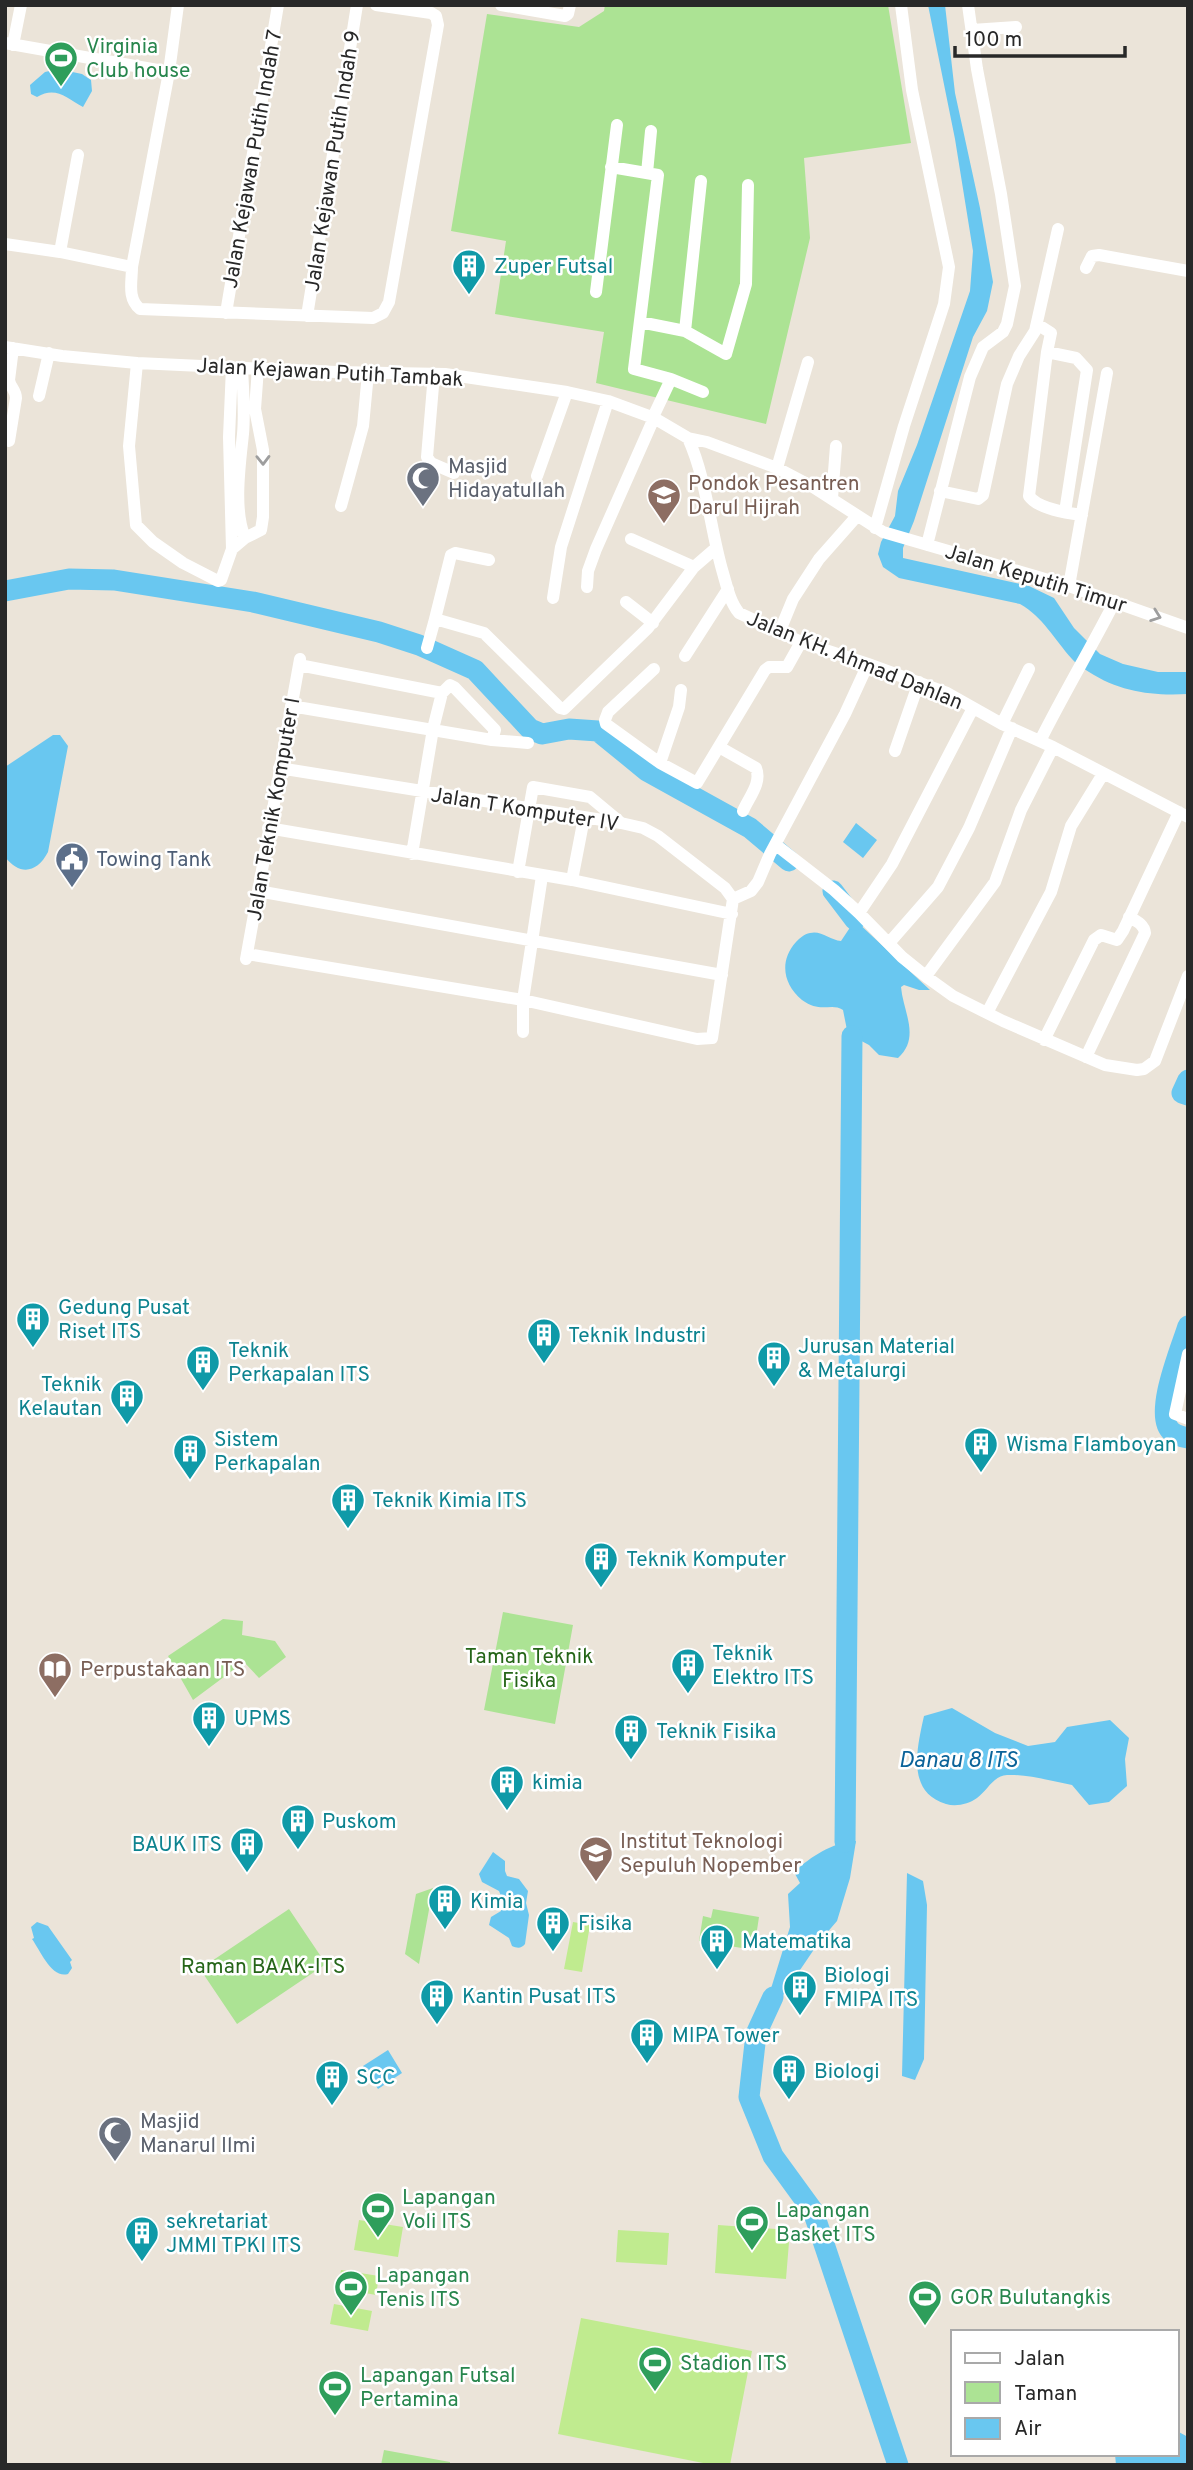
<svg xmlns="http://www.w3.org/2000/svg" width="1193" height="2470" font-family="Overpass,sans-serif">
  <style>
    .green { fill: #ace394 }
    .pitch { fill: #c0eb8f }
    .water { fill: #69c7f0 }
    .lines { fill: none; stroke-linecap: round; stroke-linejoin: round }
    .river { stroke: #69c7f0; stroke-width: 21 }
    .minor { stroke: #fff; stroke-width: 12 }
    .oneway { stroke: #9e9e9e }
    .labels { text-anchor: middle; stroke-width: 5; stroke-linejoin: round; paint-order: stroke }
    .leisure-label { font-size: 21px; fill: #27864d; stroke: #fff; text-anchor: start }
    .street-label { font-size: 21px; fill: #282828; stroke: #fff }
    .culture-label { font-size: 21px; fill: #0d838f; stroke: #fff; text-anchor: start }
    .worship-label { font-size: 21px; fill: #5b616d; stroke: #fff; text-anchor: start }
    .education-label { font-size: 21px; fill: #785e54; stroke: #fff; text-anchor: start }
    .service-label { font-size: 21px; fill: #4e5e75; stroke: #fff; text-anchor: start }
    .park-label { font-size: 21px; fill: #256518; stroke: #fff }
    .water-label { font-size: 23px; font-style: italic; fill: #0b6399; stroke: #fff }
  </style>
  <rect width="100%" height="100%" fill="#ebe4d9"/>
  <path class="green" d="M605,5H888L911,143L804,158L810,238L766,424L596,383L604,332L495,314L506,241L451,231L487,14L579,27L604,11Z
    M503,1612L573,1625L555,1724L484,1710Z
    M223,1619L243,1621L242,1635L275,1641L286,1657L259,1678L244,1662L193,1700L168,1656Z
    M433,1888L419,1964L405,1954L416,1894Z
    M289,1909L326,1964L237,2024L200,1969Z
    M713,1909L759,1917L754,1950L699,1941L703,1916L711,1918Z
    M384,2450L450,2462V2465H381Z"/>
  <path class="pitch" d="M573,1922L590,1925L582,1972L564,1969Z
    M359,2220L403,2227L398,2257L354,2250Z
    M718,2225L790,2230L786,2279L715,2273Z
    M618,2230L669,2233L667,2265L616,2262Z
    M341,2270L379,2276L376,2295L338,2288Z
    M334,2304L372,2311L368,2331L330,2324Z
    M581,2318L752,2351L730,2465H713L558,2434Z"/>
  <path class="water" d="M928,5H945L955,93L980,208L993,282L987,311L973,337L914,521L903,548V558L1029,586L1054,598L1074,628L1100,654L1123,664L1158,672H1188V694C1152,696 1120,692 1089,672C1083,668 1076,664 1072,659C1054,639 1043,617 1020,604L899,578L883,567L878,554L881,542L895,516L898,491L917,445L970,291L973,251L955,139Z
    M58,69L82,74L91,80L92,91L83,107C66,98 56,86 37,97L31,94L30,85L45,72Z
    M53,735H60L68,746L48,852C37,873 20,876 5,857V767Z
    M856,823L877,840L863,858L843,842Z
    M855,920L930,990H919L904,985L901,987C903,1012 921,1037 898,1058L879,1055L869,1045L852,1036L847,1030L843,1010C831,1002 821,1014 802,1000C783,984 779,961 796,942C800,938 804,934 810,933C821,930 830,940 841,941Z
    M952,1708L995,1733L1028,1746L1055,1742L1067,1727L1110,1720L1129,1738L1125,1759L1127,1786L1109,1802L1089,1805L1072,1785C1051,1781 1027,1774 1007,1775C993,1776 987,1791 977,1798C969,1804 956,1807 946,1804C906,1792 917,1748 924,1716Z
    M856,1841L850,1878L837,1921L819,1942L779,2001L769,1995L790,1927L788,1894L800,1883L794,1872C812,1856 831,1843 856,1841Z
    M493,1852L505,1861V1871L507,1876L519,1879L528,1891L526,1903L529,1915L525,1944C521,1949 517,1948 512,1946L509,1938L489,1925L491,1917L501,1911L503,1901L499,1891L482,1882L479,1874Z
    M907,1873L923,1881L927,1905L924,2059L915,2080L902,2076Z
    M37,1922L48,1926L72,1960L70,1962L72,1968L68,1974C52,1979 41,1952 32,1939L34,1938L31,1927Z
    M388,2050L402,2073L378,2089L363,2066Z
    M1177,2431L1188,2437V2465H1116L1115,2454H1177Z"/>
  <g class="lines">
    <path class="river" d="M5,591L69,579L114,580L253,602L379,632L419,645L475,670L530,729L542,734L569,729L598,731L647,771L750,828L789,861
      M833,891L855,920
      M1188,1080L1182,1093L1188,1095
      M1188,1326C1182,1346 1152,1416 1172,1432C1176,1435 1183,1437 1188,1438
      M845,1842L852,1036
      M773,1997L756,2034L749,2097L773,2156L813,2211L898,2465"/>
    <path class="minor" d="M178,5L169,72L132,267C132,282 127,298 140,309L373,318L383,313L389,302L438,25L436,16L431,13L376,5
      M501,5L565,16L568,14L570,5
      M972,30L1016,27
      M5,43L169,72
      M13,45L21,5
      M611,167L658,175L634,369L671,379
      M647,173L651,131
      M5,244L60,252L132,267
      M60,252L78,155
      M1086,268L1092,256L1099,255L1188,271
      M596,292L617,125
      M226,313L278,5
      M307,316L357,5
      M640,322L685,331L726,354L746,284L748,185
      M1037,324L1051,333L1047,352
      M685,331L701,181
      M5,347L62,356L137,363L336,372L445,374L567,392L608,401L654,418L688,438L707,442L777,468L813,487L883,532L1069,586L1188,628
      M137,363L129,446L136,525L153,542L183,563L218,581L221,580L232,549L245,538L261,530L263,517V450L255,409L258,368
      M232,367L229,437L232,549
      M242,368C243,389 245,412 243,434C240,463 233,510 245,538
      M434,374L427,457L431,463L454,473
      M39,396L49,353
      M653,417L671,379L703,392
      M688,438C707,480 710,529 723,573C727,587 730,602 739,613L801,642L868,664L947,693L1002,724L1053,747L1188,817
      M9,441L16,398C16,390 10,387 9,380L13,348
      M777,468L808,362
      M537,476L567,392
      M940,491L978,499L983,495L1007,384L1019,356L1035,331L1058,229
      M832,498L836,446
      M341,506L363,426L368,373
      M1065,512L1087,370L1076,358L1047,352L1029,496C1038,509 1067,513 1082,515
      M875,528L904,426L944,304L949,267L912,90L901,5
      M631,539L694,567
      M927,545L970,377L983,347L1003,332L1007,324L1015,286L1001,194L977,69L968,5
      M1069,586L1107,373
      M587,587L588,571L596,549L654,418
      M553,598L561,547L608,401
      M626,602L653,623
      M435,619L451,555L455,553L489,560
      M779,633L793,599L819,559L857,516
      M427,648L435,619L484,633L560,708L564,709L648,628L694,567L716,548
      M685,656L728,589
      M299,665L442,693
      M654,669L608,712L605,720L606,724L660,763L697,783L765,670L769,667H787L801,642
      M291,706L492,740L495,730L454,687L450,685L442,693
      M1002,724L1029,669
      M492,740L528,743
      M1040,741C1064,693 1091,648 1115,601
      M719,747L756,768C762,783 749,797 743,811
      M895,751L919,682
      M660,763L679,707L681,690
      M268,828L572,880L732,914
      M776,845L834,890L859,913L892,864L973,708
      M412,854L433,729L442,693
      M518,872L533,787L590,797L620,822
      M572,880L584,818
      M258,891L722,975
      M733,899L751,891L758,882L770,854L845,714L868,664
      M859,913L902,957L928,978L953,996L1003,1021L1105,1065L1137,1070L1144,1069L1155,1061L1188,976
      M889,943L938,887L969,828L1012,728
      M247,954L523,1000L697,1039L712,1038L733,899L725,888L658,836L643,828L621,823L279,768
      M246,959L300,659
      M926,976L995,882L1021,810L1053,747
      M987,1013L1051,892L1071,826L1103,774
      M523,1032V1000L542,876
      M1044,1040L1094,940L1101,935L1117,940L1123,931L1179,812
      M1086,1057L1145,933C1144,924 1136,921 1129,917
      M1188,1354L1175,1414L1188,1419"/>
  </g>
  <defs><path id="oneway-chevron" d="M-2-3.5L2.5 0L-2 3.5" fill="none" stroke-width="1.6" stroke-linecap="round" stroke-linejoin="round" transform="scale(1.75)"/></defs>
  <g class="oneway">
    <use href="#oneway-chevron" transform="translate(263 460) rotate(89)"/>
    <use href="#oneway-chevron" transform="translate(1156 616) rotate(20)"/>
  </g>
  <defs>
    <g id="stadium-pin" transform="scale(1.75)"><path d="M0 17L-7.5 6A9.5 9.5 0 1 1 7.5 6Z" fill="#2e9e5b" stroke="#fff"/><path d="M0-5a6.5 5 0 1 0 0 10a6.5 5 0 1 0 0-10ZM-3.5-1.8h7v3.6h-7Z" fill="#fff"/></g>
    <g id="building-pin" transform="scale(1.75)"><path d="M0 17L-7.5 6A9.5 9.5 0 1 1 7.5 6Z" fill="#0f9aa8" stroke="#fff"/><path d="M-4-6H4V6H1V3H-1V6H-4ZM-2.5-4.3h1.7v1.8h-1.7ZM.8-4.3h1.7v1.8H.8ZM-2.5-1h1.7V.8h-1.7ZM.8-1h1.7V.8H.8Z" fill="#fff"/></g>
    <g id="mosque-pin" transform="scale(1.75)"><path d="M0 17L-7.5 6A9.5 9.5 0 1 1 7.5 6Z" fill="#6b7280" stroke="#fff"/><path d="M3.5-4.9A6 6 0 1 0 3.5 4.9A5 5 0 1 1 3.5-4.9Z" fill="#fff"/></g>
    <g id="school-pin" transform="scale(1.75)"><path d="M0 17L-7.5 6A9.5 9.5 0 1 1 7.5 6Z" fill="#8d6e63" stroke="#fff"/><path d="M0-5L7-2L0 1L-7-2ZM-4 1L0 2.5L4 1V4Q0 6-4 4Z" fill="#fff"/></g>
    <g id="civic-pin" transform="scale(1.75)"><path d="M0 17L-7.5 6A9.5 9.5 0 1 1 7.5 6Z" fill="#5c6f8a" stroke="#fff"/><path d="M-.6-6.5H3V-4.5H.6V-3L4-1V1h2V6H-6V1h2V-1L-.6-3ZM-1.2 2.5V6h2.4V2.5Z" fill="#fff"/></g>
    <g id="library-pin" transform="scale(1.75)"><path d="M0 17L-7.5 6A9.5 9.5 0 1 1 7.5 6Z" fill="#8d6e63" stroke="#fff"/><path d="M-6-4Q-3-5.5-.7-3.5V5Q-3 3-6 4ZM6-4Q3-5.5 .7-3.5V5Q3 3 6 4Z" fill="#fff"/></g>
    <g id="university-pin" transform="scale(1.75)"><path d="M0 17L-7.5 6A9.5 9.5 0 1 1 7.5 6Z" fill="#8d6e63" stroke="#fff"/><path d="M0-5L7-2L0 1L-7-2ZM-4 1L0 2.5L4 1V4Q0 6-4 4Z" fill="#fff"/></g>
  </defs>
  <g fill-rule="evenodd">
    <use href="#stadium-pin" x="61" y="58"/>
    <use href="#building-pin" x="469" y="266"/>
    <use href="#mosque-pin" x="423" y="478"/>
    <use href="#school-pin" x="664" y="495"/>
    <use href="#civic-pin" x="72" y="859"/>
    <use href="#building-pin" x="33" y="1319"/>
    <use href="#building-pin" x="544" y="1335"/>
    <use href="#building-pin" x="774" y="1358"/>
    <use href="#building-pin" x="203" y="1362"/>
    <use href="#building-pin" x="127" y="1396"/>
    <use href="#building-pin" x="981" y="1444"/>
    <use href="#building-pin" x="190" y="1451"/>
    <use href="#building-pin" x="348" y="1500"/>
    <use href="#building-pin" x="601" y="1559"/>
    <use href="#building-pin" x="688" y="1665"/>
    <use href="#library-pin" x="55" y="1669"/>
    <use href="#building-pin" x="209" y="1718"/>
    <use href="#building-pin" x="631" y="1731"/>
    <use href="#building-pin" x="507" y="1782"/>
    <use href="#building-pin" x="298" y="1821"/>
    <use href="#building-pin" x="247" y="1844"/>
    <use href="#university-pin" x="596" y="1853"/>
    <use href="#building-pin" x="445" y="1901"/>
    <use href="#building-pin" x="553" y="1923"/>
    <use href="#building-pin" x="717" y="1941"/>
    <use href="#building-pin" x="800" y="1987"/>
    <use href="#building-pin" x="437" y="1996"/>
    <use href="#building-pin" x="647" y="2035"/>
    <use href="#building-pin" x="789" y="2071"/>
    <use href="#building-pin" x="332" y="2077"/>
    <use href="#mosque-pin" x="115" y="2133"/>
    <use href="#stadium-pin" x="378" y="2209"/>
    <use href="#stadium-pin" x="752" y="2222"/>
    <use href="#building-pin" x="142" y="2233"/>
    <use href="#stadium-pin" x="351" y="2287"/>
    <use href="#stadium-pin" x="925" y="2297"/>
    <use href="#stadium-pin" x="655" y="2363"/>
    <use href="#stadium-pin" x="335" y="2387"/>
  </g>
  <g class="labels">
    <g class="leisure-label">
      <text x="86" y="53">Virginia<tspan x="86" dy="24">Club house</tspan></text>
      <text x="402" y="2204">Lapangan<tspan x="402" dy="24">Voli ITS</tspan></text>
      <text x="776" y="2217">Lapangan<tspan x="776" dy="24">Basket ITS</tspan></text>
      <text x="376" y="2282">Lapangan<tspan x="376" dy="24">Tenis ITS</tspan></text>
      <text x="950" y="2304">GOR Bulutangkis</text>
      <text x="680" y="2370">Stadion ITS</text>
      <text x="360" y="2382">Lapangan Futsal<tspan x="360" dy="24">Pertamina</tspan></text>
    </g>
    <g class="street-label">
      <text transform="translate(252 159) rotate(-80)" y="7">Jalan Kejawan Putih Indah 7</text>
      <text transform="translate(332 161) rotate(-81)" y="7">Jalan Kejawan Putih Indah 9</text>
      <text transform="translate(330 372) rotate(3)" y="7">Jalan Kejawan Putih Tambak</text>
      <text transform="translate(1036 578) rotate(17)" y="7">Jalan Keputih Timur</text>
      <text transform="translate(855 660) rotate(22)" y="7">Jalan KH. Ahmad Dahlan</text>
      <text transform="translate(273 809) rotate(-80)" y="7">Jalan Teknik Komputer I</text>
      <text transform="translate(525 809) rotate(9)" y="7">Jalan T Komputer IV</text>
    </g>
    <g class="culture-label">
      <text x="494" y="273">Zuper Futsal</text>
      <text x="58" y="1314">Gedung Pusat<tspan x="58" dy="24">Riset ITS</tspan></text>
      <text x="568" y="1342">Teknik Industri</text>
      <text x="798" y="1353">Jurusan Material<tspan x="798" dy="24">&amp; Metalurgi</tspan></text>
      <text x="228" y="1357">Teknik<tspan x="228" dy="24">Perkapalan ITS</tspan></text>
      <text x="102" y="1391" text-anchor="end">Teknik<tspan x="102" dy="24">Kelautan</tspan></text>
      <text x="214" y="1446">Sistem<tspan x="214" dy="24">Perkapalan</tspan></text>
      <text x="1006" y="1451">Wisma Flamboyan</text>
      <text x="372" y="1507">Teknik Kimia ITS</text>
      <text x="626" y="1566">Teknik Komputer</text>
      <text x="712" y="1660">Teknik<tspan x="712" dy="24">Elektro ITS</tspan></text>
      <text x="234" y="1725">UPMS</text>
      <text x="656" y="1738">Teknik Fisika</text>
      <text x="532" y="1789">kimia</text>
      <text x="322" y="1828">Puskom</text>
      <text x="222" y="1851" text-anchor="end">BAUK ITS</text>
      <text x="470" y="1908">Kimia</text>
      <text x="578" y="1930">Fisika</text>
      <text x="742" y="1948">Matematika</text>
      <text x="824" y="1982">Biologi<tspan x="824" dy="24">FMIPA ITS</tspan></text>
      <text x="462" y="2003">Kantin Pusat ITS</text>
      <text x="672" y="2042">MIPA Tower</text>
      <text x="814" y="2078">Biologi</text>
      <text x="356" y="2084">SCC</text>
      <text x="166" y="2228">sekretariat<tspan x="166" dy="24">JMMI TPKI ITS</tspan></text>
    </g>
    <g class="worship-label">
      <text x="448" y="473">Masjid<tspan x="448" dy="24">Hidayatullah</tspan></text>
      <text x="140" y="2128">Masjid<tspan x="140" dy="24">Manarul Ilmi</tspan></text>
    </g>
    <g class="education-label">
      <text x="688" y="490">Pondok Pesantren<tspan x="688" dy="24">Darul Hijrah</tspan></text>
      <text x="80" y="1676">Perpustakaan ITS</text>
      <text x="620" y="1848">Institut Teknologi<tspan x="620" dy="24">Sepuluh Nopember</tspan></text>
    </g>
    <g class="service-label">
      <text x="96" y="866">Towing Tank</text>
    </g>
    <g class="park-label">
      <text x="529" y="1663">Taman Teknik<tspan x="529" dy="24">Fisika</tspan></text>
      <text x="263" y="1973">Raman BAAK-ITS</text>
    </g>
    <g class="water-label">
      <text x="958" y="1767">Danau 8 ITS</text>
    </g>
  </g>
  <rect width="1193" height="2470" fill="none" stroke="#282828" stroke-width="14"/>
  <rect x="951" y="2330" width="228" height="126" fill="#ffffff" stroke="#a9a9a9" stroke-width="2"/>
  <rect x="965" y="2353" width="35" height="10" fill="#ffffff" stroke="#a9a9a9" stroke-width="2"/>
  <text x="1014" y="2365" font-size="21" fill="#282828">Jalan</text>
  <rect x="965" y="2382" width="35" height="21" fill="#ace394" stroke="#a9a9a9" stroke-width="2"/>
  <text x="1014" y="2400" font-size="21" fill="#282828">Taman</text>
  <rect x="965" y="2418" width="35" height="21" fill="#69c7f0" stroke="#a9a9a9" stroke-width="2"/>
  <text x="1014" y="2435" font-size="21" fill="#282828">Air</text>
  <path d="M955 46v10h170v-10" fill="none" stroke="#282828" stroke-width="3.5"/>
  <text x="965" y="46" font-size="21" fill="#282828" stroke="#ffffff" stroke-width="5" paint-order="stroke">100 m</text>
</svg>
